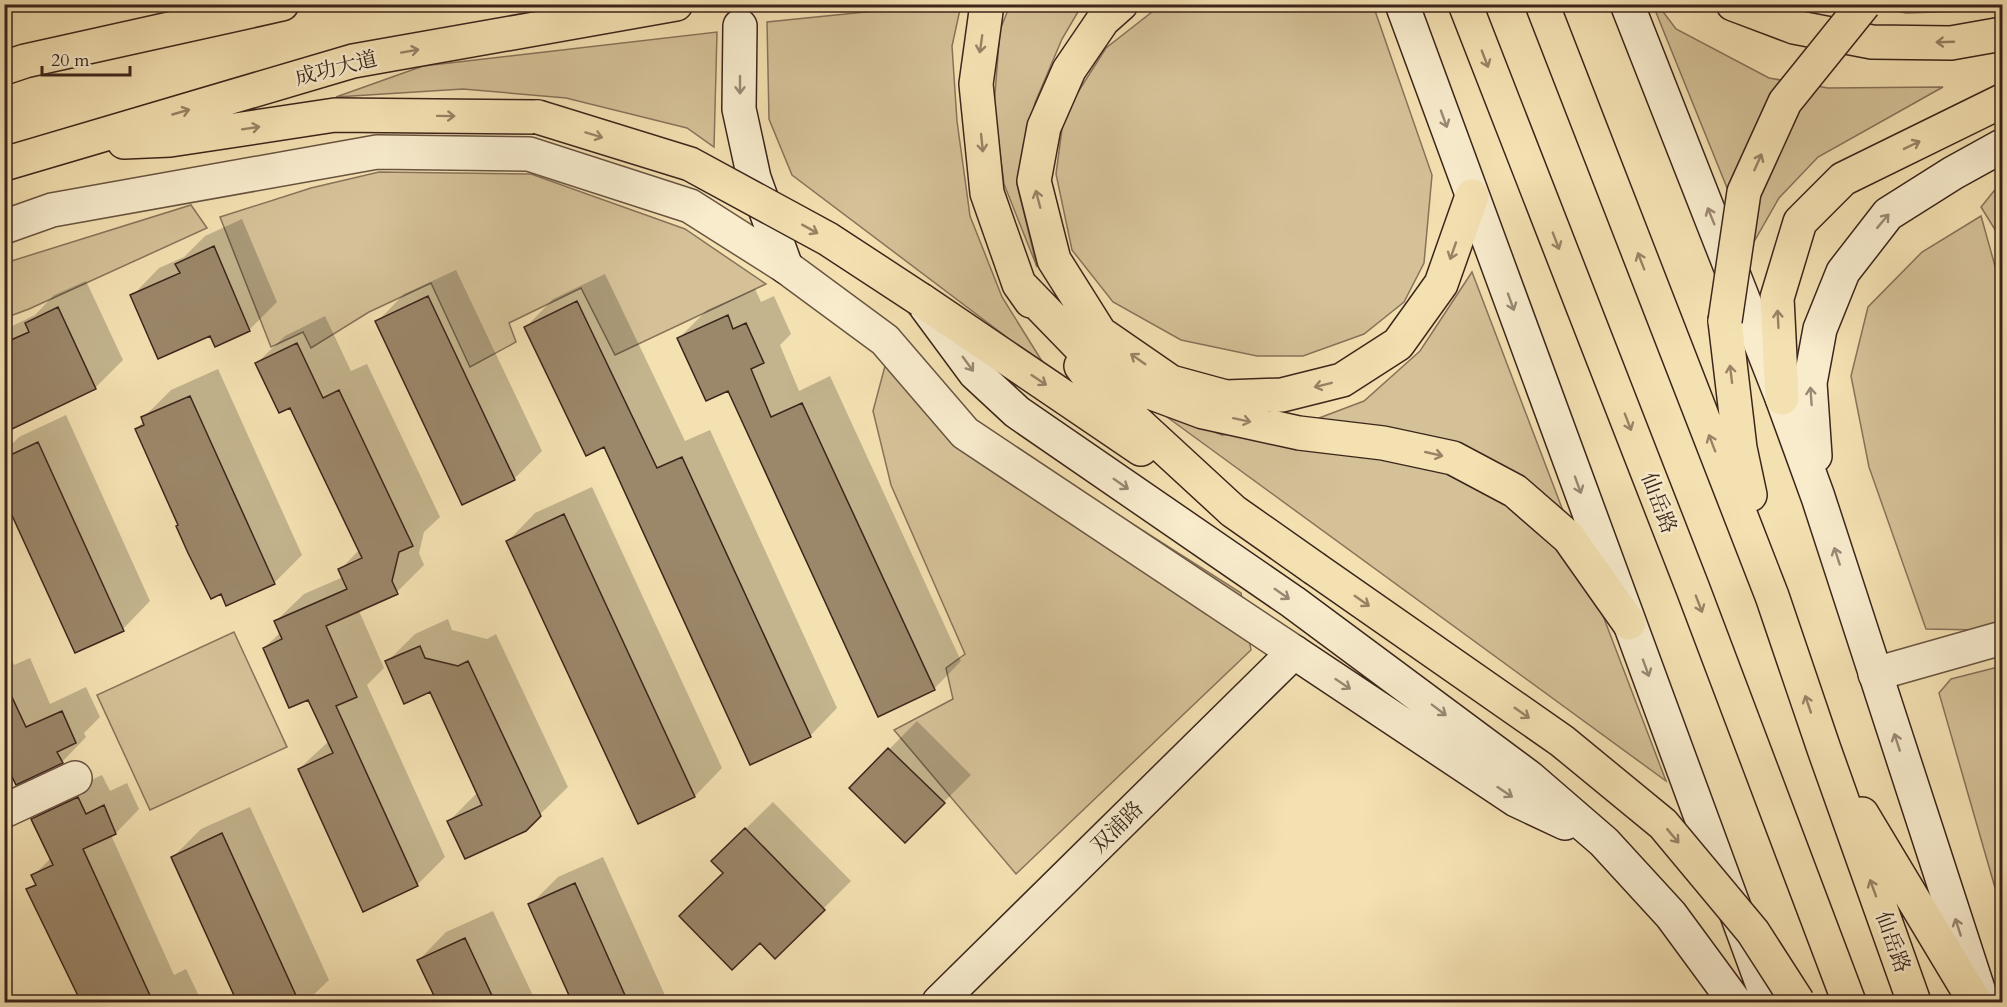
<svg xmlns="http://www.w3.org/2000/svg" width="2007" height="1007" font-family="Cardo,'Noto Serif SC',serif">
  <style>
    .green { fill: #d5c198; stroke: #88735a; stroke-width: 1.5 }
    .shadow { fill: #0003 }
    .building { fill: #9b876a; stroke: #3b251b; stroke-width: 1.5 }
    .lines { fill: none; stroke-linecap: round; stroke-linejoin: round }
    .street-casing { stroke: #695441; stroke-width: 36 }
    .secondary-casing { stroke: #3b251b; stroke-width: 36 }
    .highway-casing { stroke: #3b251b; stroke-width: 36 }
    .street { stroke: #f8eccd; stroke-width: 33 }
    .secondary { stroke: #f8eccd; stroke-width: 33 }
    .highway { stroke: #f4e1b2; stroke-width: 33 }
    .highway-bridge-casing { stroke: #3b251b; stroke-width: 36; stroke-linecap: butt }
    .highway-bridge { stroke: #f4e1b2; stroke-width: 33 }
    .oneway { stroke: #988366 }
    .oneway2 { stroke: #9a8874 }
    .labels { text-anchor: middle; stroke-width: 5; stroke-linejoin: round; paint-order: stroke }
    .street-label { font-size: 21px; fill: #3b251b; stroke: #f8eccd }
  </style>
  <rect width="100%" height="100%" fill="#f4e1b2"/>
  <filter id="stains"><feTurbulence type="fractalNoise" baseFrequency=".00333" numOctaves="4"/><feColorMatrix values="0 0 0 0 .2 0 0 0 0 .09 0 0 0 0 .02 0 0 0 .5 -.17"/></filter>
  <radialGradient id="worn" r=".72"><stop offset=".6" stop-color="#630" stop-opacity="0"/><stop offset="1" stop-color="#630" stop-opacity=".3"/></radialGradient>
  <path class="green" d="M2002,4V7L1996,10L1906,13L1869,5Z
    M918,5H961L952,46L957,121L970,216L1002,297L1045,366L792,175L769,119L767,22L905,8Z
    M1010,5H1082L1062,39L1035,103L1017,184L1037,267L1004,184L994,106L1000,30Z
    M1161,5H1373L1432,175L1424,263L1404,302L1364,334L1303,356H1257L1181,340L1113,302L1072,250L1056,174L1064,114L1106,48Z
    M1653,5H1658L1676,29L1769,78L1828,88L1943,87L1818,157L1779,198L1751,247Z
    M717,32L714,147L687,128L566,98L463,89L336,97L423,66Z
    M379,172L531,174L685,229L766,284L615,355L581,288L509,323L516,342L470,367L431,283L369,312L311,348L303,332L271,347L220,217L311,188Z
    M2002,185V233L1999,236L1981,207L1998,186Z
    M191,205L207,228L29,309L5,318V263Z
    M1981,216L2002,291V621L1978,630L1926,629L1869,467L1851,376L1868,307L1922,252Z
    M1472,272L1666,781L1156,409L1222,435L1290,429L1364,401L1420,351Z
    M885,366L1241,593L1251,650L1016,874L894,730L953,699L946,668L965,654L891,485L873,411Z
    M234,632L287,747L150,810L97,695Z
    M2002,666V912L1939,693L1951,679Z"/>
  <path class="shadow" d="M242,219L277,302L249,330L211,334L132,296L159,268L184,257L205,236Z
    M456,270L542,451L514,479L377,322L404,294Z
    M605,274L685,441L710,430L837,708L810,736L605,445L526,327L553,299Z
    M86,281L123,360L95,388L4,409V330L35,315L54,295Z
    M755,289L761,302L774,296L791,334L780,345L799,391L830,376L961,661L934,689L729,389L679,338L707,310Z
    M325,316L351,371L367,364L440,517L424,532L419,553L424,565L397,592L359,611L384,668L367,685L445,857L417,885L299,769L329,741L309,698L264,648L281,632L276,621L304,594L343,577L340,570L359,550L291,406L257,363L285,336Z
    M218,369L302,555L274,583L221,592L180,524L136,429L144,421L143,418L171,390Z
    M66,415L150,601L123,629L4,494V452L19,437Z
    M592,487L722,768L695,796L508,541L535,513Z
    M448,619L452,630L487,639L496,634L568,787L525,829L449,821L478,792L431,690L387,662L415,634Z
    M4,643L14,665L30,658L50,704L86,687L100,717L84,733L86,737L62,762L4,757Z
    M917,721L971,775L905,841L851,788Z
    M102,775L110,791L127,783L139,809L116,833L111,835L174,975L186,969L202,1002H83L28,890L36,882L33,876L51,858L33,819L57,796Z
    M773,802L851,881L775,957L725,873L713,861Z
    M250,807L329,980L306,1002H239L173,857L201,829Z
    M603,857L668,1002H573L530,905L558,877Z
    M493,911L536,1002H438L419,960L446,932Z"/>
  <path class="building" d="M214,246L250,331L215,347L210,336L158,359L130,295L180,273L175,264Z
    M428,296L515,480L462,505L375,321Z
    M577,301L657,468L682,457L811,737L750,765L604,447L586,456L524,327Z
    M58,307L96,389L12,429L4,413V343L29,332L25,323Z
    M728,315L733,329L746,323L764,363L751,369L771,417L802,403L935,690L878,717L728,391L706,401L677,338Z
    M297,343L323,398L339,390L413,546L399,552L392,581L398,594L326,626L357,697L336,706L418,886L363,912L298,769L333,753L308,700L289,708L263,648L282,639L274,621L347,589L338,569L362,558L290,408L279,413L255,363Z
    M190,396L275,584L226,606L221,594L211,599L188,553L176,526L178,525L135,429L144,425L141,417Z
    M38,442L124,631L75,653L4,498V458Z
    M564,514L695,797L638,824L506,541Z
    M420,646L425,658L458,666L468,661L541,816L526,831L465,859L447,821L482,805L430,692L404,704L385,661Z
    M4,680L26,727L62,711L76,743L57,752L63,763L16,785L4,760Z
    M888,748L945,803L905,843L849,788Z
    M78,797L86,814L104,805L116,834L83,849L153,1002H81L26,889L36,885L31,875L53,865L31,819Z
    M745,828L825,910L775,959L760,943L732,970L679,916L723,873L711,861Z
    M222,833L299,1002H237L171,857Z
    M575,883L628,1002H572L528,904Z
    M465,938L495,1002H437L417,960Z"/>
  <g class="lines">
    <g class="street-casing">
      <path id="street" d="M4,227L52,210L377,152L529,154L690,206L786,267L885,340L965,433L1294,652
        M1875,674L2002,638
        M4,811L75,778"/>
    </g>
    <g class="secondary-casing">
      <path id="secondary" d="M1402,4L1769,1002
        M1627,4L1782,398L1818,497L1982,1001
        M740,26L739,109L754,178L786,267
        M924,304L975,373L1017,412L1293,602L1530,778L1604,842L1671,915L1735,1002
        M1815,456L1810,383L1820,329L1843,272L1888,214L1953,173L2002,146
        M939,1002L1294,652L1516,800L1565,823"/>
    </g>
    <g class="highway-casing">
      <path id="highway" d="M987,4L976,84L987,193L1019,284L1031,301
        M1121,4L1103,20L1069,70L1044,127L1034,181L1054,260L1100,333L1171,382L1226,397L1282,395L1342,380L1398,344L1441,284L1472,196
        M1465,4L1693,589L1849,1002
        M1542,4L1772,596L1824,749L1914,1002
        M1733,4L1794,27L1872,42L1951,43L2002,34
        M4,68L25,61L282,4
        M124,142L170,140L335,115L538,117
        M4,164L353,61L676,4
        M1019,284L1087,354L1133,386L1203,412L1299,433L1383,443L1453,458L1515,491L1569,538L1629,623
        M921,300L1141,449
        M1725,321L1740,448L1750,495
        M1081,366L1093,382L1233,511L1314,568
        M1782,398L1777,298L1800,222L1843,179L2002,101
        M1862,814L1975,1002"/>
    </g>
    <use href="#street" class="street"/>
    <use href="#secondary" class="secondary"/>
    <use href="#highway" class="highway"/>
    <g class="highway-bridge-casing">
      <path id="highway-bridge" d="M538,117L690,164L828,239L921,300
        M1725,321L1744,192L1785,102L1864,4
        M1314,568L1562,741L1663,824L1753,932L1798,1002"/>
    </g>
    <use href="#highway-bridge" class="highway-bridge"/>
  </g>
  <defs><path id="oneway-shaft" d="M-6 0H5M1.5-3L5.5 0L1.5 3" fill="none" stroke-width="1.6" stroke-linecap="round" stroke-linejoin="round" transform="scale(1.5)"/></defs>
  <g class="oneway">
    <use href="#oneway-shaft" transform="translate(1945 42) rotate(178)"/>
    <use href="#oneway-shaft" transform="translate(981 44) rotate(98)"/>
    <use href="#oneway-shaft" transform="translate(410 51) rotate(-10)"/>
    <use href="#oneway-shaft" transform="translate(1485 59) rotate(69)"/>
    <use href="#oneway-shaft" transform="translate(181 112) rotate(-16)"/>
    <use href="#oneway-shaft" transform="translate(446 116) rotate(1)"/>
    <use href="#oneway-shaft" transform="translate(251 128) rotate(-9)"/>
    <use href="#oneway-shaft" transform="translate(594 135) rotate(17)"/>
    <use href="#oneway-shaft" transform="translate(982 143) rotate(84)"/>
    <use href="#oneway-shaft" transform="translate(1912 145) rotate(-26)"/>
    <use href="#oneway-shaft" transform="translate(1758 162) rotate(-66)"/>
    <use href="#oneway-shaft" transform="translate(1038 199) rotate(-105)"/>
    <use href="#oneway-shaft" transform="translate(810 229) rotate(29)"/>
    <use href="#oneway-shaft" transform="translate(1556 241) rotate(69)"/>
    <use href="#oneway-shaft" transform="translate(1453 251) rotate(109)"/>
    <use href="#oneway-shaft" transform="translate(1641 261) rotate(-111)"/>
    <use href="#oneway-shaft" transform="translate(1778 319) rotate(-93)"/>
    <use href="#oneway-shaft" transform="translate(1138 359) rotate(-145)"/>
    <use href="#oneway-shaft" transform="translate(1731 374) rotate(-97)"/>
    <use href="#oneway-shaft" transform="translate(1039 380) rotate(34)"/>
    <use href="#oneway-shaft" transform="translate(1323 385) rotate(166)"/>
    <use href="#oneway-shaft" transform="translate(1242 420) rotate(12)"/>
    <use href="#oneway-shaft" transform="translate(1628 422) rotate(69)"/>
    <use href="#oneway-shaft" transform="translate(1712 443) rotate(-111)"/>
    <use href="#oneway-shaft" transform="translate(1434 454) rotate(13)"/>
    <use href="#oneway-shaft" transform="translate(1362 601) rotate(35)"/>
    <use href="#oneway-shaft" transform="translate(1699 604) rotate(69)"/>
    <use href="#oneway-shaft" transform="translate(1808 704) rotate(-109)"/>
    <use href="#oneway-shaft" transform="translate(1522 713) rotate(35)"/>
    <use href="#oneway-shaft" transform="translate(1673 836) rotate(50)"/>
    <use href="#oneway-shaft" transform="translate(1873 888) rotate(-110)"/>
  </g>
  <g class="oneway2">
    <use href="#oneway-shaft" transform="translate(740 85) rotate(90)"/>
    <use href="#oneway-shaft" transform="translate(1444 119) rotate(70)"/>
    <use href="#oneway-shaft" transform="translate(1711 216) rotate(-112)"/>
    <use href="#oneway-shaft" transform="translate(1883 221) rotate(-50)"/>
    <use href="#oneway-shaft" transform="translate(1511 302) rotate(70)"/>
    <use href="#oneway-shaft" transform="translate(968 364) rotate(54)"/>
    <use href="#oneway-shaft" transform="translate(1811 396) rotate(-94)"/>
    <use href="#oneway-shaft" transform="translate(1121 484) rotate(35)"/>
    <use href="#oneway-shaft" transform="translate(1578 485) rotate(70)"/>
    <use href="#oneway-shaft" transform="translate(1837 556) rotate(-108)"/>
    <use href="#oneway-shaft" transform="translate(1282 594) rotate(35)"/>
    <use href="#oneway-shaft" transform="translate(1646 668) rotate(70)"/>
    <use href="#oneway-shaft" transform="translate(1343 684) rotate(34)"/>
    <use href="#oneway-shaft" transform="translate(1439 710) rotate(37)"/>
    <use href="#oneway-shaft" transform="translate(1897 742) rotate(-108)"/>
    <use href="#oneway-shaft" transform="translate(1505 792) rotate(34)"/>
    <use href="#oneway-shaft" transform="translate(1958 927) rotate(-108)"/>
  </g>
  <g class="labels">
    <g class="street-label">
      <text transform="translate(336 68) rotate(-14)" y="7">成功大道</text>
      <text transform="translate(1659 503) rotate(69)" y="7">仙岳路</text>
      <text transform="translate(1117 827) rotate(-45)" y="7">双浦路</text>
      <text transform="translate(1893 942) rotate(70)" y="7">仙岳路</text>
    </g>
  </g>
  <rect width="2007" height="1007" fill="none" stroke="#f4e1b2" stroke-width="24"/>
  <rect x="6" y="6" width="1995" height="995" fill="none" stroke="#3b251b" stroke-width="3"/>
  <rect x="12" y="12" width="1983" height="983" fill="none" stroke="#3b251b" stroke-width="1.5"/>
  <path d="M42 66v9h88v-9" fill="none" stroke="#3b251b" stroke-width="3"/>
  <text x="51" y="66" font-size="18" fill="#3b251b" stroke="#f8eccd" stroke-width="4.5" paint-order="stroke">20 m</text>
  <rect width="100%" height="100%" filter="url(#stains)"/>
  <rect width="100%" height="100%" fill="url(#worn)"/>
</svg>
